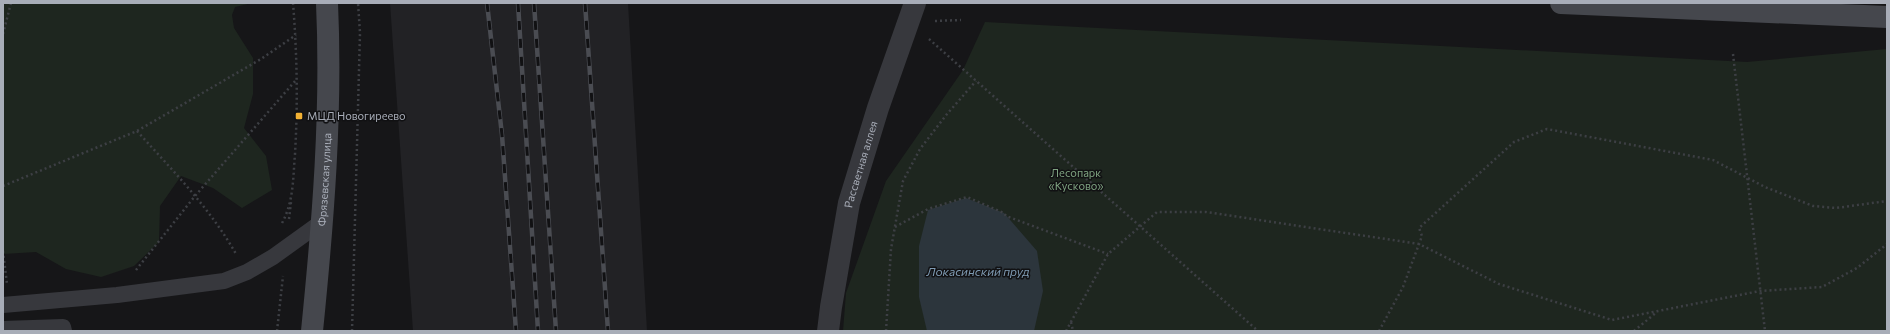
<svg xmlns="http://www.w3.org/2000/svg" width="1890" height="334" font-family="Commissioner,sans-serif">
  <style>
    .built { fill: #222225 }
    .green { fill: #1e261f }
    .water { fill: #2c353c }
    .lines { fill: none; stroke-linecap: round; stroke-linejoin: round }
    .path { stroke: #3d3f44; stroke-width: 2.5; stroke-dasharray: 2 3; stroke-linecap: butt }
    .lane { stroke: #37383d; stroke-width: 16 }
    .street { stroke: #37383d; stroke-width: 22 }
    .secondary { stroke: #45474d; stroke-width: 22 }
    .rail-casing { stroke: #4a4c52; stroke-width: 4.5 }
    .rail { stroke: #111113; stroke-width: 3; stroke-dasharray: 9; stroke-linecap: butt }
    .poi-dot { fill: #f2b134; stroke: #111113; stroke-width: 1.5 }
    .labels { text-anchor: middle; stroke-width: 3; stroke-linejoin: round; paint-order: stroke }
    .poi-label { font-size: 11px; fill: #a8adb8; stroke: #111113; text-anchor: start }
    .street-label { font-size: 11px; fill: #a8adb8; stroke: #111113 }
    .park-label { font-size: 11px; fill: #7fa381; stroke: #111113 }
    .water-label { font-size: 12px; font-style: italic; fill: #7f9bb3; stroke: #111113 }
  </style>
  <rect width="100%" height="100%" fill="#161618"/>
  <path class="built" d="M390,3H628L647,331H413Z"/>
  <path class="green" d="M3,3H252L235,7L232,15L234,28L253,58V94L244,128L266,156L272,190L242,208L213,188L181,176L160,206L159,242L134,266L101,277L66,269L36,252L3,254Z
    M985,22L1747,62L1887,49V331H843L846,293L886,181L963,70Z"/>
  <path class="water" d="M966,198L1004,213L1037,251L1043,291L1034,331H927L919,297V246L928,210Z"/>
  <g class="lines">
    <path class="path" d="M935,21L961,20
      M3,34L11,3
      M929,39L1258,331
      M1733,54L1765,331
      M137,131C172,170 210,208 236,254
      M3,186L137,131L261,59L296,35
      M289,219L291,202
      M282,223C294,201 293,177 295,154C298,103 297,53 293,3
      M895,227L928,209L967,197L1004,213L1006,216L1108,254
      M3,251L7,284
      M136,270L195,196L296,80
      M1071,322L1073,331
      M277,331L283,276
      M352,331L360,33L358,3
      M886,331L891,249L903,181L920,149L947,114L976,81
      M1066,331L1108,254L1157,212H1206L1419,244L1499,284L1612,320L1760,291L1822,287L1857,268L1887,244
      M1379,331L1403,287L1422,236L1419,228L1514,142L1547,129L1713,160L1765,187L1813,206L1836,208L1887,201
      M1634,331L1658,311"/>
    <path class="lane" d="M3,305L117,295L224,281L247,272L273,257L323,221
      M3,329L63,327L64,331"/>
    <path class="street" id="s1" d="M828,331L831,307L849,203L878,108L915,3"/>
    <g class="secondary">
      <path d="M1561,3L1887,17"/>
      <path id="s2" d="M312,331C323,222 332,113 327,3"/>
    </g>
    <g class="rail-casing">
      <path id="rail" d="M487,3L502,135L516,331
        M518,3L538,331
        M534,3L556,331
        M585,3L608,331"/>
    </g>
    <use href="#rail" class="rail"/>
  </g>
  <rect class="poi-dot" x="295" y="112" width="8" height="8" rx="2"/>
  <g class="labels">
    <g class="poi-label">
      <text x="307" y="120">МЦД Новогиреево</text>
    </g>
    <g class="street-label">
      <text dy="4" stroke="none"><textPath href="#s1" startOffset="170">Рассветная аллея</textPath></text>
      <text dy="4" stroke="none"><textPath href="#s2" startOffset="152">Фрязевская улица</textPath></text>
    </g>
    <g class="park-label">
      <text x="1076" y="177">Лесопарк<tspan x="1076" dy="13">«Кусково»</tspan></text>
    </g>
    <g class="water-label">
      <text x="978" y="276">Локасинский пруд</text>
    </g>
  </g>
  <rect width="1890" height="334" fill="none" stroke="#a8adb8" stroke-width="8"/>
</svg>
